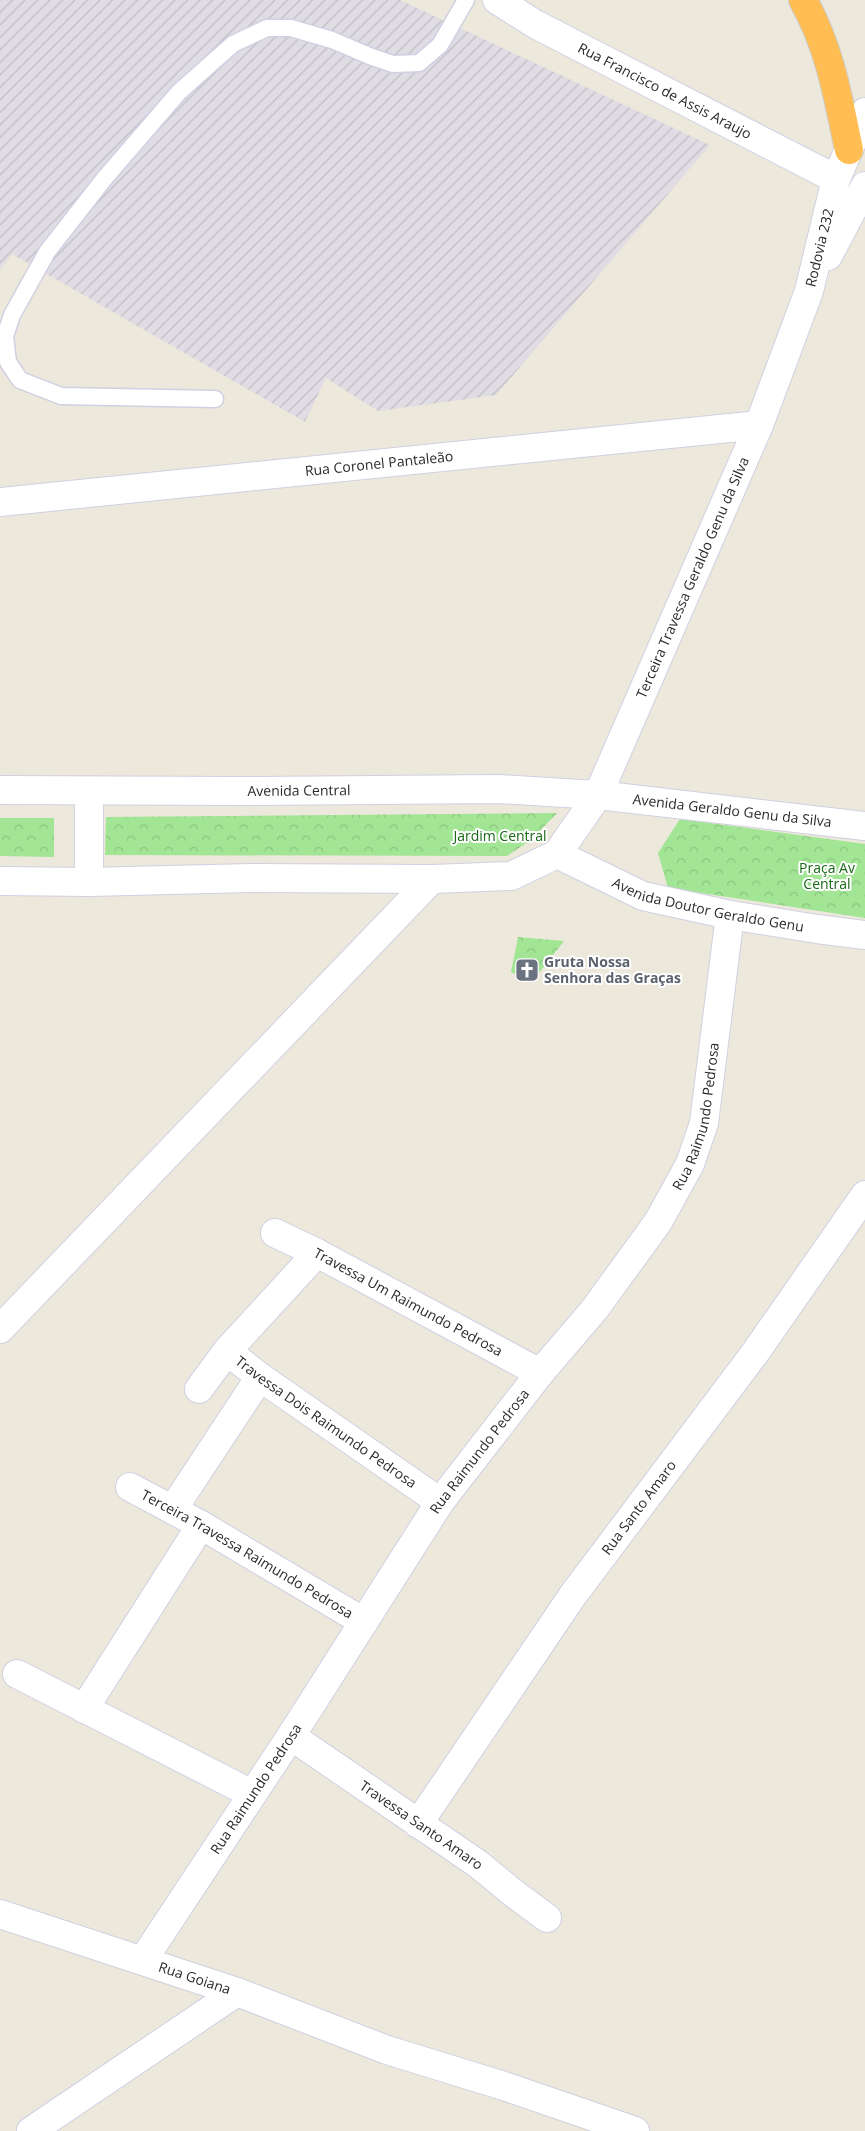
<svg xmlns="http://www.w3.org/2000/svg" width="865" height="2131" font-family="'Open Sans',sans-serif">
  <style>
    .industrial { fill: url(#industrial-furrows) }
    .park { fill: url(#park-crowns) }
    .lines { fill: none; stroke-linecap: round; stroke-linejoin: round }
    .lane-casing { stroke: #d0d0e3; stroke-width: 19 }
    .street-casing { stroke: #d0d0e3; stroke-width: 30 }
    .secondary-casing { stroke: #d0d0e3; stroke-width: 30 }
    .highway-casing { stroke: #ccc; stroke-width: 30 }
    .lane { stroke: #fff; stroke-width: 16 }
    .street { stroke: #fff; stroke-width: 28 }
    .secondary { stroke: #fff; stroke-width: 28 }
    .highway { stroke: #ffbd53; stroke-width: 28 }
    .labels { text-anchor: middle; stroke-width: 4; stroke-linejoin: round; paint-order: stroke }
    .street-label { font-size: 14px; fill: #2a2a2a; stroke: #fff }
    .park-label { font-size: 14px; fill: #196917; stroke: #fff }
    .worship-label { font-size: 14px; font-weight: bold; fill: #5b616d; stroke: #fff; text-anchor: start }
  </style>
  <defs>
    <pattern id="industrial-furrows" width="10" height="10" patternUnits="userSpaceOnUse" patternTransform="scale(1.25)"><rect width="10" height="10" fill="#e0dce4"/><path d="M-1 1l2-2M0 10L10 0M9 11l2-2" fill="none" stroke="#c0bdc4"/></pattern>
    <pattern id="park-crowns" width="20" height="18" patternUnits="userSpaceOnUse" patternTransform="scale(1.25)"><rect width="20" height="18" fill="#a2e595"/><path d="M2 6a3 3 0 1 1 6 0M12 15a3 3 0 1 1 6 0" fill="none" stroke="#8cc581"/></pattern>
  </defs>
  <rect width="100%" height="100%" fill="#ece8db"/>
  <path class="industrial" d="M0,0H400L710,145L496,395L378,411L326,378L305,422L12,254L0,270Z"/>
  <path class="park" d="M557,813L531,840L507,856L105,855L106,817Z
    M0,818H54V857L0,856Z
    M680,819L865,844V918L668,888L658,853Z
    M518,937L564,941L532,982L511,972Z"/>
  <g class="lines">
    <g class="lane-casing">
      <path id="lane" d="M215,399L61,396L20,380L8,362L5,336L12,315L47,252L104,179L179,92L233,44L267,28H291L332,40L372,57L393,64L419,63L440,45L466,0"/>
    </g>
    <g class="street-casing">
      <g id="street">
        <path id="s1" d="M497,0L535,24L836,179"/>
        <path id="s2" d="M0,502L759,425"/>
        <path id="s3" d="M598,795L865,826"/>
        <path id="s4" d="M557,854L643,896L730,915L817,929L865,935"/>
        <path id="s5" d="M275,1233L317,1253L540,1373"/>
        <path d="M0,1329L432,879"/>
        <path d="M227,1351L317,1253"/>
        <path id="s6" d="M199,1389L227,1351L260,1377L440,1502"/>
        <path id="s7" d="M130,1487L201,1525L364,1622"/>
        <path d="M173,1509L260,1377"/>
        <path d="M17,1674L252,1794"/>
        <path d="M84,1709L201,1525"/>
        <path id="s8" d="M291,1736L478,1864L512,1892L547,1918"/>
        <path id="s9" d="M418,1824L573,1595L755,1353L865,1195"/>
        <path id="s10" d="M0,1914L237,1992L387,2050L504,2086L635,2131"/>
        <path id="s11" d="M143,1960L291,1736L440,1502L540,1373L594,1310L658,1222L690,1164L704,1123L730,915"/>
        <path d="M31,2131L237,1992"/>
      </g>
    </g>
    <g class="secondary-casing">
      <g id="secondary">
        <path d="M828,256L865,186"/>
        <path id="s12" d="M0,790L243,791L499,789L598,795"/>
        <path id="s13" d="M0,881L89,882L251,878L432,879L511,876L557,854L598,795L759,425L809,291L836,179L865,112"/>
        <path d="M89,882V791"/>
      </g>
    </g>
    <g class="highway-casing">
      <path id="highway" d="M803,0C830,48 838,97 849,150"/>
    </g>
    <use href="#lane" class="lane"/>
    <use href="#street" class="street"/>
    <use href="#secondary" class="secondary"/>
    <use href="#highway" class="highway"/>
  </g>
  <defs>
    <g id="church-square" transform="scale(1.25)"><rect x="-9" y="-9" width="18" height="18" rx="4" fill="#6b7280" stroke="#fff"/><path d="M-1.2-6h2.4v3.5h3.3v2.4h-3.3V6h-2.4V-.1h-3.3v-2.4h3.3Z" fill="#fff"/></g>
  </defs>
  <g fill-rule="evenodd">
    <use href="#church-square" x="527" y="970"/>
  </g>
  <g class="labels">
    <g class="street-label">
      <text dy="5" stroke="none"><textPath href="#s1" startOffset="191">Rua Francisco de Assis Araujo</textPath></text>
      <text dy="5" stroke="none"><textPath href="#s13" startOffset="1225">Rodovia 232</textPath></text>
      <text dy="5" stroke="none"><textPath href="#s2" startOffset="381">Rua Coronel Pantaleão</textPath></text>
      <text dy="5" stroke="none"><textPath href="#s13" startOffset="871">Terceira Travessa Geraldo Genu da Silva</textPath></text>
      <text dy="5" stroke="none"><textPath href="#s12" startOffset="299">Avenida Central</textPath></text>
      <text dy="5" stroke="none"><textPath href="#s3" startOffset="135">Avenida Geraldo Genu da Silva</textPath></text>
      <text dy="5" stroke="none"><textPath href="#s4" startOffset="161">Avenida Doutor Geraldo Genu</textPath></text>
      <text dy="5" stroke="none"><textPath href="#s11" startOffset="1015">Rua Raimundo Pedrosa</textPath></text>
      <text dy="5" stroke="none"><textPath href="#s5" startOffset="150">Travessa Um Raimundo Pedrosa</textPath></text>
      <text dy="5" stroke="none"><textPath href="#s6" startOffset="169">Travessa Dois Raimundo Pedrosa</textPath></text>
      <text dy="5" stroke="none"><textPath href="#s11" startOffset="610">Rua Raimundo Pedrosa</textPath></text>
      <text dy="5" stroke="none"><textPath href="#s9" startOffset="386">Rua Santo Amaro</textPath></text>
      <text dy="5" stroke="none"><textPath href="#s7" startOffset="135">Terceira Travessa Raimundo Pedrosa</textPath></text>
      <text dy="5" stroke="none"><textPath href="#s11" startOffset="205">Rua Raimundo Pedrosa</textPath></text>
      <text dy="5" stroke="none"><textPath href="#s8" startOffset="158">Travessa Santo Amaro</textPath></text>
      <text dy="5" stroke="none"><textPath href="#s10" startOffset="205">Rua Goiana</textPath></text>
    </g>
    <g class="park-label">
      <text x="500" y="841">Jardim Central</text>
      <text x="827" y="873">Praça Av<tspan x="827" dy="16">Central</tspan></text>
    </g>
    <g class="worship-label">
      <text x="544" y="967">Gruta Nossa<tspan x="544" dy="16">Senhora das Graças</tspan></text>
    </g>
  </g>
</svg>
